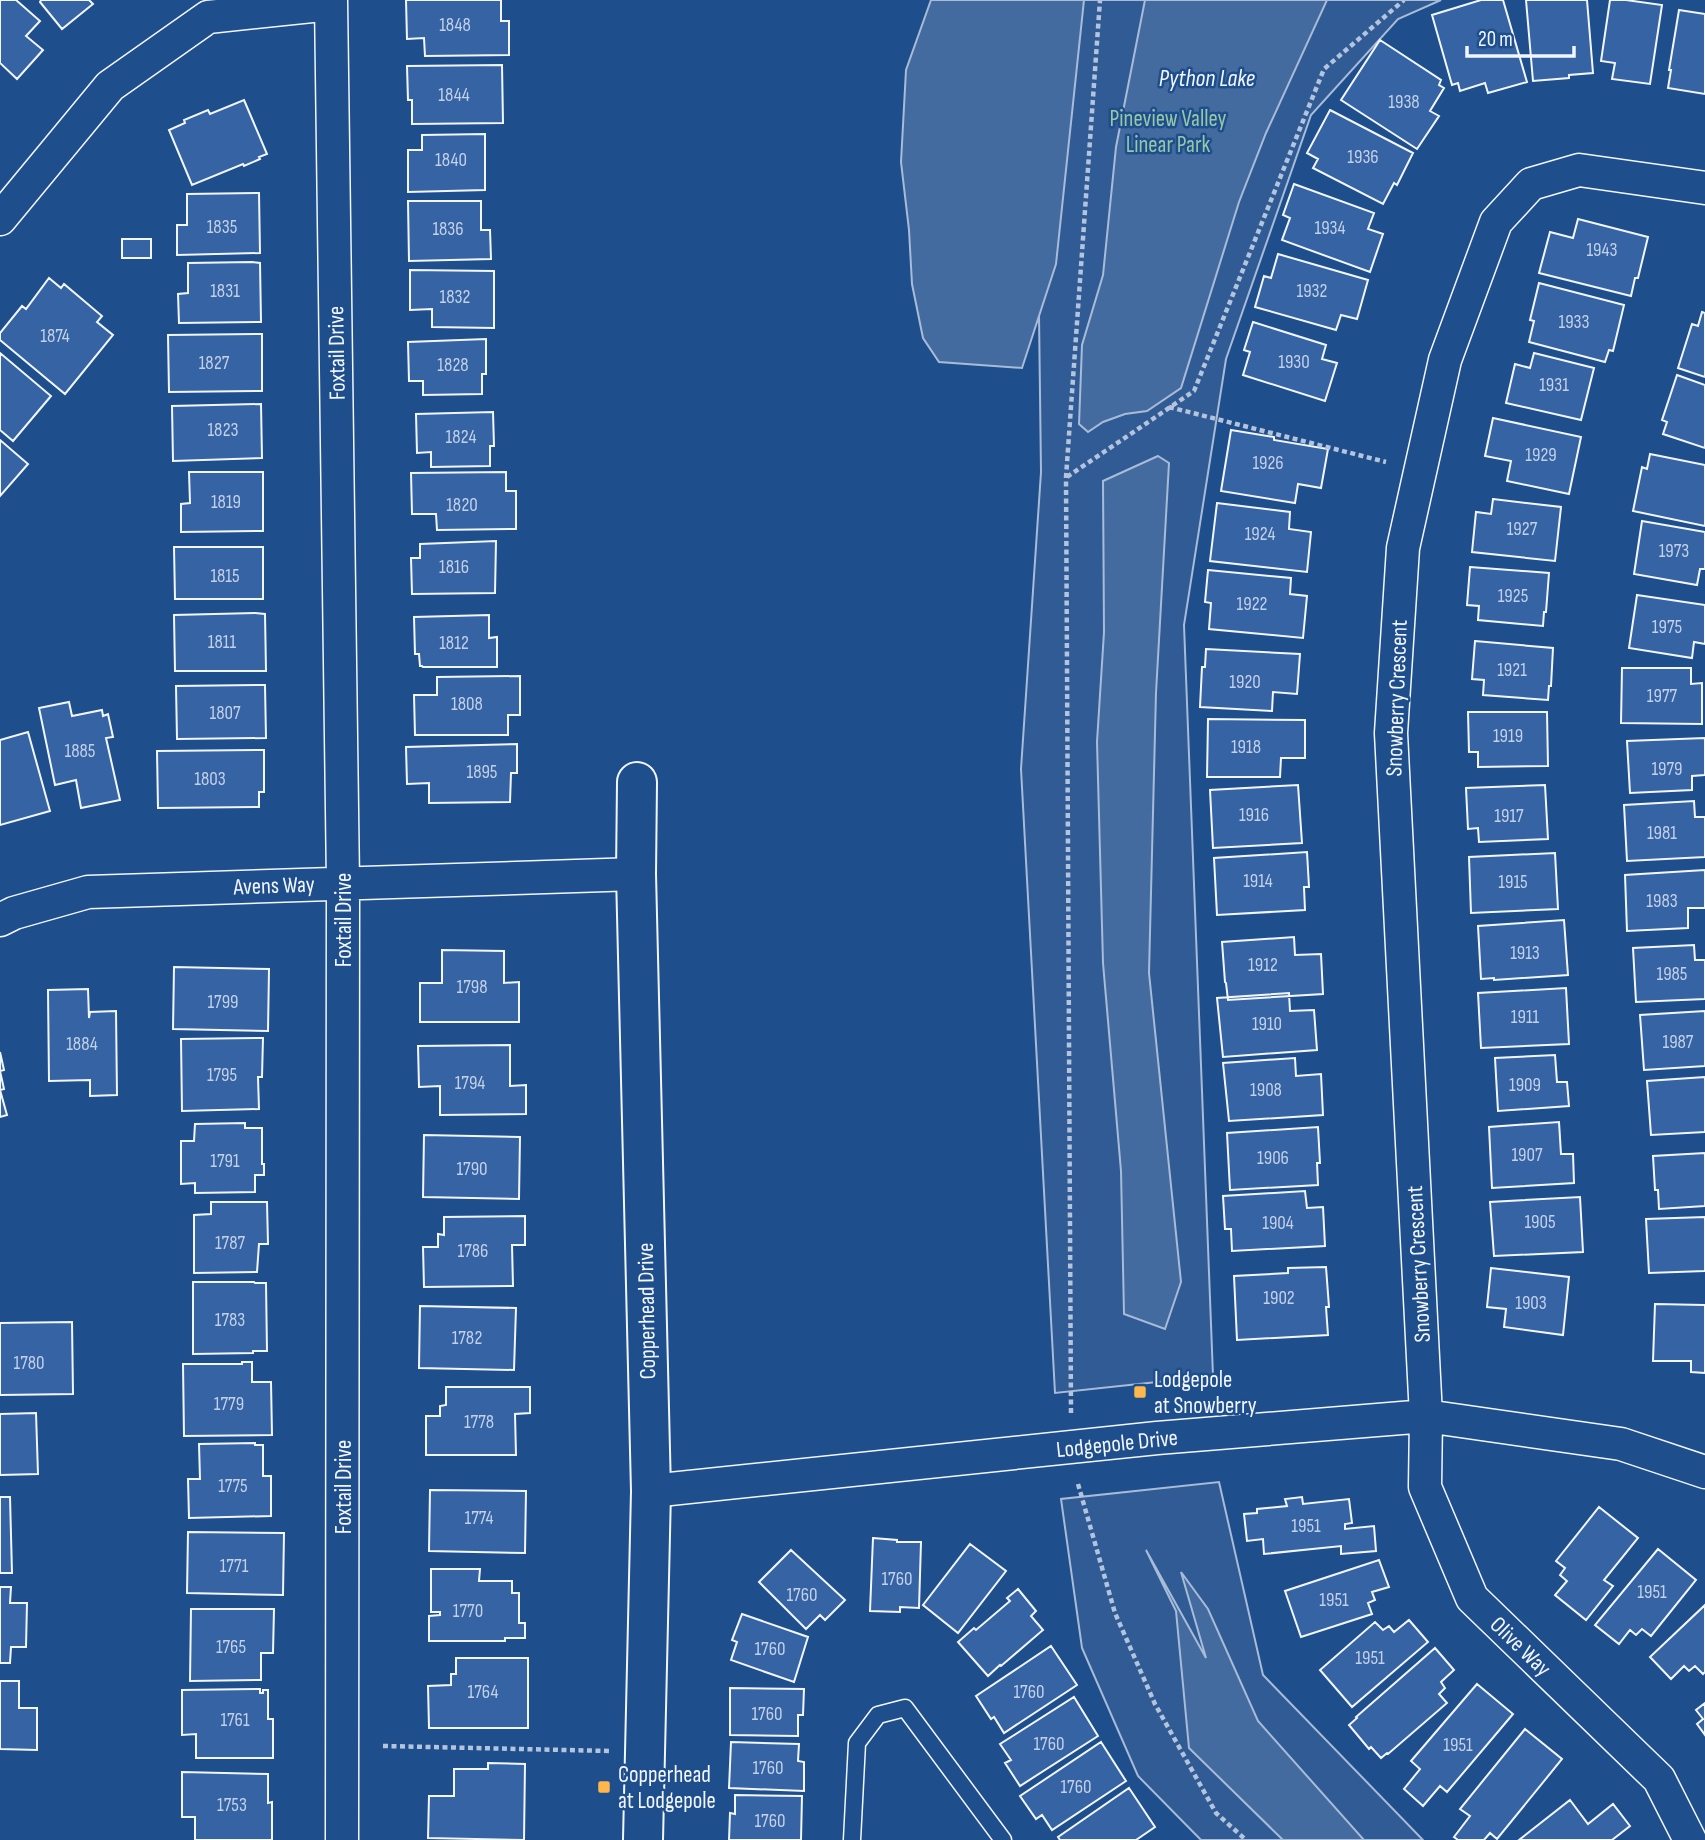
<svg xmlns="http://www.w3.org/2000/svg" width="1705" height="1840" font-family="'Sofia Sans Condensed',sans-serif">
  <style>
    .built { fill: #305b95; stroke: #a8bbd7; stroke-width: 2 }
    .water { fill: #446ba0; stroke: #a8bbd7; stroke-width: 2 }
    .building { fill: #3563a3; stroke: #f2f6ff; stroke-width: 2 }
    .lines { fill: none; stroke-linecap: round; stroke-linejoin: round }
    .service-casing { stroke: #f2f6ff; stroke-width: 19 }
    .minor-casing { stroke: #f2f6ff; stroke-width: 35 }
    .tertiary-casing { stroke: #f2f6ff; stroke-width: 42 }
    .path { stroke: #b3c4dc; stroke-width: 4.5; stroke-dasharray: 5 3.5; stroke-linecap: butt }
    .service { stroke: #1f4e8c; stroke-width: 16 }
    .minor { stroke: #1f4e8c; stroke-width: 32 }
    .tertiary { stroke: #1f4e8c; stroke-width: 38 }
    .poi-dot { fill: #ffb74d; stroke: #1f4e8c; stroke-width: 2.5 }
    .labels { text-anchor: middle; stroke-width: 5; stroke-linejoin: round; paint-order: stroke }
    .number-label { font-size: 19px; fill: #c3d1e8 }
    .park-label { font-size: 23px; fill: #97c8a6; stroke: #1f4e8c }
    .street-label { font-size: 23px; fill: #f2f6ff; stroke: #1f4e8c }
    .poi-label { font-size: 23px; fill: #f2f6ff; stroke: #1f4e8c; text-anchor: start }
    .water-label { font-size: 24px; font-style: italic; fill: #f2f6ff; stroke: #1f4e8c }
  </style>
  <rect width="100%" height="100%" fill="#1f4e8c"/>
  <path class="built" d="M1035,0H1441L1398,19L1311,115L1226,359L1184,625L1213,1376L1055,1393L1021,769L1041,472Z
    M1219,1482L1263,1675L1423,1840H1201L1138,1776L1082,1648L1061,1499Z"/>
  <path class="water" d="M931,0H1084L1056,264L1022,368L939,362L923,338L912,284L909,230L901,162L906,70Z
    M1145,0H1327L1266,133L1239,202L1181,388L1147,411L1125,414L1103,422L1088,432L1079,424L1082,345L1103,275L1116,147Z
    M1158,456L1169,463L1156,693L1149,973L1181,1282L1165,1329L1124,1314L1121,1171L1103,963L1097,742L1104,632L1103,481Z
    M1146,1550L1206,1658L1181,1572L1208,1609L1258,1721L1364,1840H1283L1189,1748L1176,1611Z"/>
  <path class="building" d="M0,0H16L40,21L26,36L43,50L17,79L0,63Z
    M41,0H89L93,4L62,29L40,2Z
    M406,0H501V21H509V55L425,56L424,38L407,39Z
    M1481,0H1503L1527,82L1488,93L1485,83L1460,91L1458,83L1452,85L1432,15Z
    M1526,0H1587L1593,73L1569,75V78L1533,81Z
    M1610,0H1626L1662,5L1650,84L1612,79L1615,63L1601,61Z
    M1679,10L1705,14V94L1668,88L1671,70H1669Z
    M1380,40L1441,80L1439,85L1444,88L1430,111L1439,116L1417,149L1341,100Z
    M502,65L503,123L412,124V100H408L407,66Z
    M244,100L267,154L259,157L260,159L244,166L243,164L192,185L169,130L185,123L184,120L208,110L210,114Z
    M1330,110L1413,153L1397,185L1394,183L1383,204L1313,168L1318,159L1307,153Z
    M485,134V190L408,192V150H422V135Z
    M1294,184L1374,213L1368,229L1383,234L1370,272L1282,240L1290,218L1283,215Z
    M259,193L260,253L177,255V225H187V194Z
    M408,201H481V230H490L491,259L409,261Z
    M1578,219L1648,237L1638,278H1635L1631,296L1539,273L1550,232L1573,238Z
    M122,239H151V258H122Z
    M1278,254L1368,280L1357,319L1341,315L1336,330L1255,307L1264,276L1271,278Z
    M252,262L260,263L261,322L179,323L178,294L188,293V263Z
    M410,270L494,271V328L432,327V309L410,310Z
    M49,278L61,288L64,284L102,316L97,322L113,335L65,394L0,340V333L22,306L26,309Z
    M1539,283L1624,305L1613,351L1609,350L1605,362L1529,342L1534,321L1530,320Z
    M1702,312L1705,313V377L1678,368L1692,324L1698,326Z
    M1253,322L1326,345L1322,359L1337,363L1325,401L1243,375L1250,352L1244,350Z
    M262,334V391L169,392L168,335Z
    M486,339V374H482V394L423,395V381H409L408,342Z
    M0,353L51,396L13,441L0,430Z
    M1534,353L1594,368L1581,420L1506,403L1515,364L1530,368Z
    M1677,375L1705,385V448L1663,434L1667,422L1662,420Z
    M261,404L262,458L173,461L172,406Z
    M493,412L494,446H490V466L431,467V452L417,453L416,414Z
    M1493,418L1581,437L1569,494L1507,481L1511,461L1485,456Z
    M1231,430L1274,437V440L1328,449L1321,488L1298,484L1295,503L1221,491Z
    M0,440L28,464L0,496Z
    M1650,454L1705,465V526L1633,511L1642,467L1647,469Z
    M189,472H263V531L181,532V504L190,503Z
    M506,472V491H516V529L437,530L436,514H412L411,473Z
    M1493,499L1561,507L1555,561L1472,552L1476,512L1491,514Z
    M1217,503L1290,512L1289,529L1311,532L1307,572L1210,561Z
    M1642,521L1705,532V569H1700L1697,585L1634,574Z
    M496,541L495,593L412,594L411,558H420V544Z
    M174,547H263V599H175Z
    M1470,567L1549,573L1546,612H1544L1543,626L1478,620L1479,606L1467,605Z
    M1208,570L1291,578L1290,594L1307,596L1303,638L1209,629L1211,603L1205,602Z
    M1637,595L1705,605V644L1694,642L1692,658L1629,648Z
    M255,613L265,614L266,671H175L174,615Z
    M489,615V638L497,637V667H423L422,666H420L419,654H415L414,617Z
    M1475,641L1553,648L1551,686H1549L1548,700L1483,695L1484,680L1472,679Z
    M1206,649L1300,654L1297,694L1273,692L1272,711L1200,707L1202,667H1205Z
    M1622,668H1691V684L1702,683V724L1621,723Z
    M520,676V715H508V735H415L414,695H437V677Z
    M265,685L266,738L177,739L176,686Z
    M69,702L72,716L102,710L103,716L108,714L113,737L106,738L120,800L81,808L76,780L55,785L39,708Z
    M1468,712H1547L1548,766L1478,767V752H1469Z
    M1208,719L1305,720V758H1281L1280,777H1207Z
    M28,732L50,811L0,825V740Z
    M1705,738V775L1692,776V790L1630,793L1627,741Z
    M517,744V773H511L510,802L429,803V783L407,784L406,747Z
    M264,750V792H259V807L158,808L157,751Z
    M1298,785L1302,843L1213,848L1210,790Z
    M1545,785L1548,839L1479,842L1478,828L1468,829L1466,788Z
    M1694,801L1695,817H1705V857L1627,861L1624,805Z
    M1307,852L1309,887H1304L1305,910L1217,915L1214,858Z
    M1555,853L1558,909L1471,913L1469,857Z
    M1705,870V908H1688V928L1627,931L1625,875Z
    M1564,920L1568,975L1494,980V978L1481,979L1478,926Z
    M1294,937L1295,955L1321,954L1323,994L1228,1000L1226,983L1225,982L1222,942Z
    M1694,945L1695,960H1705V999L1636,1002L1633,948Z
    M442,950L504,951V983L519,982V1022H420V983H442Z
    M174,967L269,969L268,1031L173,1029Z
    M1566,988L1569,1044L1481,1048L1478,993Z
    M88,989L89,1018L90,1012L116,1011L117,1095L90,1096V1080L49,1081L48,990Z
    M1289,993L1290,1011L1314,1010L1317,1050L1223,1057L1217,998Z
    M1705,1011V1066L1644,1070L1640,1015Z
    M263,1038L262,1077H258L259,1109L182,1111L181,1039Z
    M510,1045V1086L526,1085V1114L440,1115V1086L419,1087L418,1046Z
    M0,1052L4,1070L0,1071L4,1089L0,1090L7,1115L0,1117Z
    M1555,1055L1557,1082H1567L1569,1106L1498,1111L1495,1058Z
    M1295,1058L1296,1076L1321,1074L1323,1115L1229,1121L1223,1063Z
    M1705,1077V1132L1651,1135L1647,1081Z
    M1559,1122L1561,1154H1573L1574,1183L1492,1188L1489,1127Z
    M245,1123V1128H262V1164H264V1175H255V1192L195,1193V1183L181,1184V1141H194L195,1124Z
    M1318,1127L1320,1163H1317L1318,1185L1230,1190L1227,1133Z
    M424,1135L520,1137L519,1199L423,1197Z
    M1705,1153V1206L1659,1209L1658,1190H1655L1653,1156Z
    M1305,1191L1307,1208L1323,1207L1325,1246L1232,1251L1231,1229H1225L1223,1196Z
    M1580,1197L1583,1252L1494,1256L1490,1202Z
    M211,1202H267L268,1244H259L257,1272L194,1273V1215L211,1214Z
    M525,1216V1245H512L513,1286L424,1287L423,1247H438V1234L444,1235V1217Z
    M1705,1217V1271L1649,1273L1646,1219Z
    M1326,1267L1329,1307H1326L1328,1335L1237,1340L1234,1276L1288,1273V1268Z
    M1491,1268L1569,1277L1563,1335L1504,1327L1506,1309L1487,1307Z
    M193,1282H254L255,1283H266L267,1351H253V1353L193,1354Z
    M1655,1304L1705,1305V1373L1691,1372V1361H1653Z
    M420,1306L516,1308L514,1370L419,1368Z
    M72,1322L73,1394L0,1395V1323Z
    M242,1362H252V1382H271L272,1435L184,1436L183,1364H242Z
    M446,1387H530V1413L515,1414L516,1455H426V1416H440V1406L446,1405Z
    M36,1413L38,1474L0,1475V1414Z
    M255,1443V1445H263V1476H271V1516L189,1518L188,1479H200L199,1444Z
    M430,1490L526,1491L525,1553L429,1551Z
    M0,1497H10L12,1573H0Z
    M1302,1497L1303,1504L1349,1499L1352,1523L1345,1524V1529L1374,1526L1376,1551L1341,1554V1546L1264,1554L1263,1539L1247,1541L1244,1514L1257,1513V1509L1287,1506L1285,1499Z
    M1599,1507L1638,1538L1604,1580L1613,1586L1586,1620L1555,1595L1567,1581L1560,1575L1565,1568L1556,1561Z
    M188,1532L284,1533L283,1595L187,1593Z
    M873,1538L897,1540V1542H921L919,1608L900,1607V1612L870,1611Z
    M970,1544L1006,1571L958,1633L923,1605Z
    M1658,1549L1696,1580L1651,1636L1642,1629L1636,1635L1630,1630L1619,1644L1595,1625Z
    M791,1550L845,1600L825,1620L820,1615L806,1629L759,1582Z
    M1379,1560L1389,1587L1372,1592L1375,1600L1368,1603L1372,1614L1301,1637L1285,1591Z
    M431,1569H480L479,1581H512V1593H519V1623H525V1638H505V1641H429V1616L440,1615V1612H431Z
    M0,1587H11L10,1603H27L26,1647H11L10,1663H0Z
    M1018,1589L1036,1611L1031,1616L1043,1630L1001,1666L1000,1665L988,1676L958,1642L974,1628L976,1630L1010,1601L1007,1598Z
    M1705,1605V1672L1703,1674L1695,1666L1689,1671L1684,1666L1671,1679L1650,1657Z
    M191,1609H274L273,1653H261V1680L190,1681Z
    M742,1614L808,1637L794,1682L731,1660L737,1642L732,1640Z
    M1409,1620L1428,1642L1352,1707L1320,1670L1375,1622L1383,1630L1389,1626L1394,1632Z
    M1051,1646L1077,1685L1004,1733L994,1717L991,1719L976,1696Z
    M1435,1648L1454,1670L1441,1682L1445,1688L1439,1694L1447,1703L1388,1754L1387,1753L1381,1758L1371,1747L1369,1749L1349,1725L1357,1718L1356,1717Z
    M456,1658H528V1728H429L428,1686L451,1685V1674H456Z
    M0,1681H19V1708H37V1750L0,1749Z
    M1477,1684L1513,1714L1447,1792L1440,1786L1423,1806L1404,1789L1420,1769L1411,1761Z
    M730,1688L804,1689L803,1715H798V1736L730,1735Z
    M260,1689V1693H263V1690H268V1719H273V1758H196V1734L182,1735V1690Z
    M1074,1697L1098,1736L1020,1786L1005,1763L1011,1760L1000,1744Z
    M1705,1703V1735L1697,1724L1703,1719L1696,1710Z
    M1525,1729L1562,1759L1497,1839L1490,1833L1484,1840H1458L1454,1837L1470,1816L1460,1809Z
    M731,1742L799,1744L798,1761L804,1762V1791L729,1788Z
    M1101,1742L1126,1781L1052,1830L1042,1815L1036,1819L1020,1796Z
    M488,1763L525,1764L524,1840L428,1838L429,1796H454V1769H488Z
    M182,1772L268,1774V1803L272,1802V1840H195V1817H182Z
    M1129,1788L1155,1827L1136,1840H1060L1058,1837Z
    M735,1795L802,1796L801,1840H729L730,1813L735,1814Z
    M1570,1800L1588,1824L1613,1804L1630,1826L1612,1840H1519Z"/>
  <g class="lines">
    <g class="service-casing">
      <path id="service" d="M852,1840L857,1743L878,1715L905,1708L1003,1840"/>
    </g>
    <g class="minor-casing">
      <path id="minor" d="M331,0L343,883L342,1840
        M0,219L110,86L208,17L331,4
        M0,920L14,913L88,892L636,874
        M651,1491L1157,1438L1426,1416L1621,1444L1705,1472
        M1690,1840L1659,1779L1472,1598L1425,1487L1426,1416L1391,733L1403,548L1445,360L1496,222L1531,184L1579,170L1705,188"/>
    </g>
    <g class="tertiary-casing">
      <path id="tertiary" d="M637,782L636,874L651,1491L643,1840"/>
    </g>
    <path class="path" d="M1169,407L1386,462
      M1067,477L1194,391L1324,69L1404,0
      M1071,1413L1066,477L1100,0
      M1078,1484L1115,1613L1155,1704L1216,1813L1246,1840
      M383,1746L610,1751"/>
    <use href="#service" class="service"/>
    <use href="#minor" class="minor"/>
    <use href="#tertiary" class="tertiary"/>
  </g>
  <g class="poi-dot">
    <rect x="1133" y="1385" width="14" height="14" rx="3.5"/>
    <rect x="597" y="1780" width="14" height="14" rx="3.5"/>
  </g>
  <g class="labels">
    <g class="number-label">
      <text x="455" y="31">1848</text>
      <text x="454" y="101">1844</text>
      <text x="1404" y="108">1938</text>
      <text x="1363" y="163">1936</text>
      <text x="451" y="166">1840</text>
      <text x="222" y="233">1835</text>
      <text x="1330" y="234">1934</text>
      <text x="448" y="235">1836</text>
      <text x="1602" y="256">1943</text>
      <text x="225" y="297">1831</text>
      <text x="1312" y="297">1932</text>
      <text x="455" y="303">1832</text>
      <text x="1574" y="328">1933</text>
      <text x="55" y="342">1874</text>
      <text x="1294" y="368">1930</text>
      <text x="214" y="369">1827</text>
      <text x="453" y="371">1828</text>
      <text x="1554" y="391">1931</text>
      <text x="223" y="436">1823</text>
      <text x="461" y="443">1824</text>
      <text x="1541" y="461">1929</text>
      <text x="1268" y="469">1926</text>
      <text x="226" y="508">1819</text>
      <text x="462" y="511">1820</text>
      <text x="1522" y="535">1927</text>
      <text x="1260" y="540">1924</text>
      <text x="1674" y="557">1973</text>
      <text x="454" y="573">1816</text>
      <text x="225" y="582">1815</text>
      <text x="1513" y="602">1925</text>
      <text x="1252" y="610">1922</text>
      <text x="1667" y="633">1975</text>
      <text x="222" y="648">1811</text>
      <text x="454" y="649">1812</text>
      <text x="1512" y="676">1921</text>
      <text x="1245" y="688">1920</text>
      <text x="1662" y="702">1977</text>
      <text x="467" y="710">1808</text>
      <text x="225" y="719">1807</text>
      <text x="1508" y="742">1919</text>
      <text x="1246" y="753">1918</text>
      <text x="80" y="757">1885</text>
      <text x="1667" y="775">1979</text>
      <text x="482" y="778">1895</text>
      <text x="210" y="785">1803</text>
      <text x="1254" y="821">1916</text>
      <text x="1509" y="822">1917</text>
      <text x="1662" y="839">1981</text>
      <text x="1258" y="887">1914</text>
      <text x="1513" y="888">1915</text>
      <text x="1662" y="907">1983</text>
      <text x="1525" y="959">1913</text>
      <text x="1263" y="971">1912</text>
      <text x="1672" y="980">1985</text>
      <text x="472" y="993">1798</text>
      <text x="223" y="1008">1799</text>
      <text x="1525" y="1023">1911</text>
      <text x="1267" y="1030">1910</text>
      <text x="1678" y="1048">1987</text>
      <text x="82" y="1050">1884</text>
      <text x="222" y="1081">1795</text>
      <text x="470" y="1089">1794</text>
      <text x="1525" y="1091">1909</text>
      <text x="1266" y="1096">1908</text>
      <text x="1527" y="1161">1907</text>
      <text x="1273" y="1164">1906</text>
      <text x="225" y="1167">1791</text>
      <text x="472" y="1175">1790</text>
      <text x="1540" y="1228">1905</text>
      <text x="1278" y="1229">1904</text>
      <text x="230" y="1249">1787</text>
      <text x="473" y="1257">1786</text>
      <text x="1279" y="1304">1902</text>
      <text x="1531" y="1309">1903</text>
      <text x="230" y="1326">1783</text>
      <text x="467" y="1344">1782</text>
      <text x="29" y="1369">1780</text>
      <text x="229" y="1410">1779</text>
      <text x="479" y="1428">1778</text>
      <text x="233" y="1492">1775</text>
      <text x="479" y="1524">1774</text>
      <text x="1306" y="1532">1951</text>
      <text x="234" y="1572">1771</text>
      <text x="897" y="1585">1760</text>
      <text x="1652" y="1598">1951</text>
      <text x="802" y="1601">1760</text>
      <text x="1334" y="1606">1951</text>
      <text x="468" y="1617">1770</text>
      <text x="231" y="1653">1765</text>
      <text x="770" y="1655">1760</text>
      <text x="1370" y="1664">1951</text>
      <text x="483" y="1698">1764</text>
      <text x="1029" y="1698">1760</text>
      <text x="767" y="1720">1760</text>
      <text x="235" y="1726">1761</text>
      <text x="1049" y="1750">1760</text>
      <text x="1458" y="1751">1951</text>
      <text x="768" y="1774">1760</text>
      <text x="1076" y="1793">1760</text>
      <text x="232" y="1811">1753</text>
      <text x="770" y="1827">1760</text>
    </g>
    <g class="park-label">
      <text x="1168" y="126">Pineview Valley<tspan x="1168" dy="26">Linear Park</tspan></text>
    </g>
    <g class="street-label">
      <text transform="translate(336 353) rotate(-91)" y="8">Foxtail Drive</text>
      <text transform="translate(1396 698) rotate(-88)" y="8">Snowberry Crescent</text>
      <text transform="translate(274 885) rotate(-2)" y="8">Avens Way</text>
      <text transform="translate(343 920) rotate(-90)" y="8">Foxtail Drive</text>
      <text transform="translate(1418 1264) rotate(-93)" y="8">Snowberry Crescent</text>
      <text transform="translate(646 1311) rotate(-91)" y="8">Copperhead Drive</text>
      <text transform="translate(1117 1443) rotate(-6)" y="8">Lodgepole Drive</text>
      <text transform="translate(343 1487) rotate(-90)" y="8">Foxtail Drive</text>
      <text transform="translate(1521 1646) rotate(44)" y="8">Olive Way</text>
    </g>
    <g class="poi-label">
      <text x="1154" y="1387">Lodgepole<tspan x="1154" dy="26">at Snowberry</tspan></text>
      <text x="618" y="1782">Copperhead<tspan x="618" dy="26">at Lodgepole</tspan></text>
    </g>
    <g class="water-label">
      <text x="1207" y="86">Python Lake</text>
    </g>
  </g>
  <path d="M1467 46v10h107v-10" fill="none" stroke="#f2f6ff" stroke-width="3.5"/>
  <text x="1478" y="46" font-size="21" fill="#f2f6ff" stroke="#1f4e8c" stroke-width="5" paint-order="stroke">20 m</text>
</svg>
